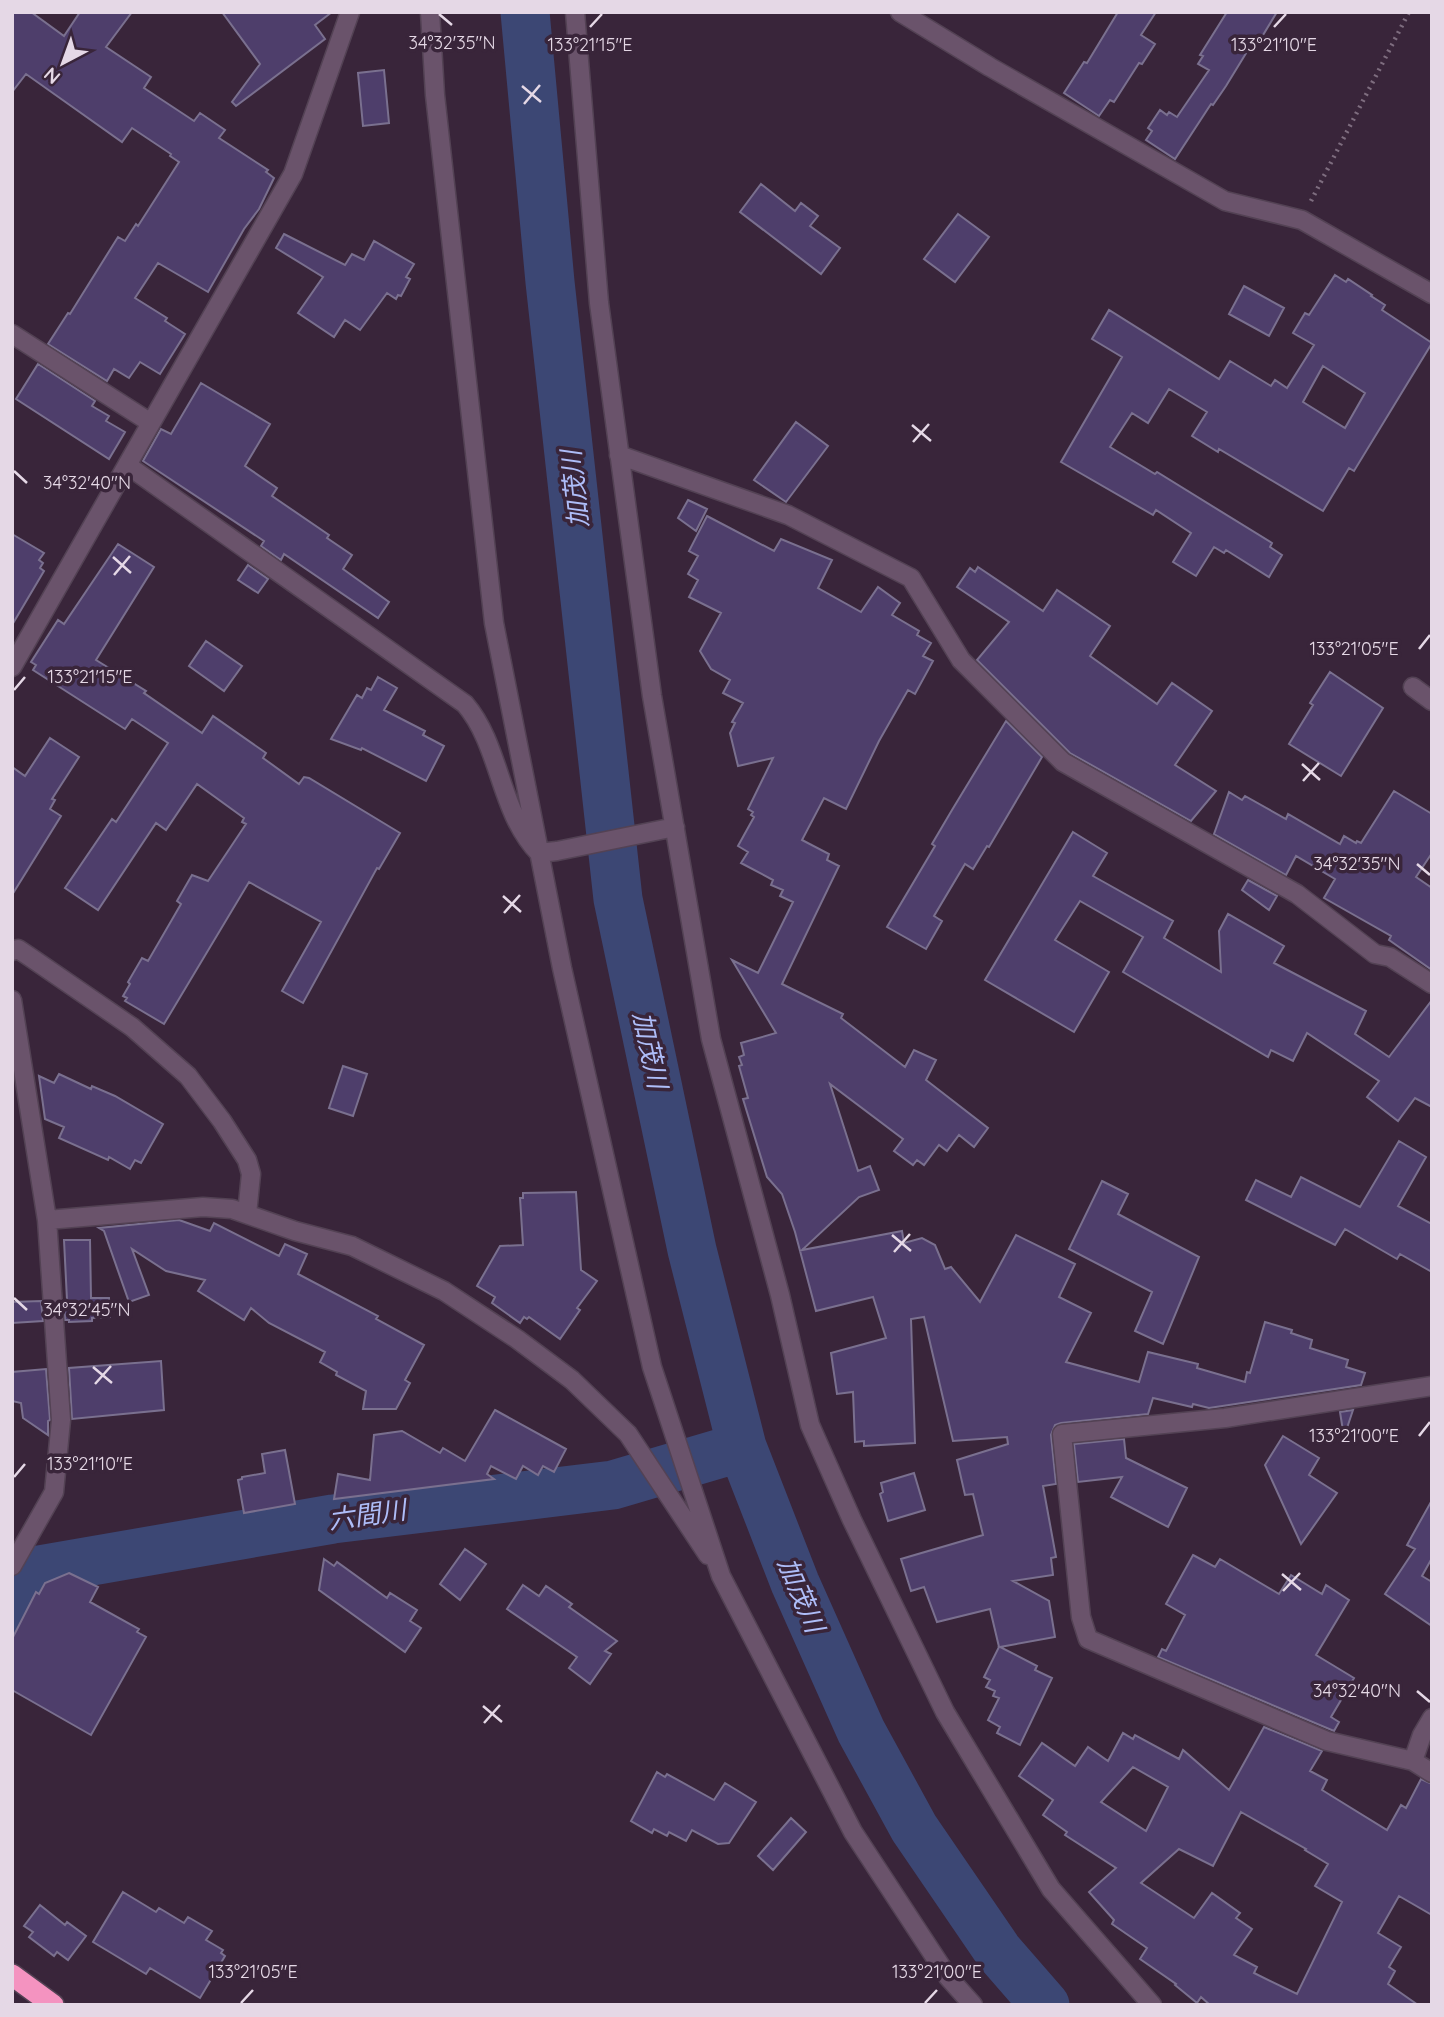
<svg xmlns="http://www.w3.org/2000/svg" width="1444" height="2017" font-family="Quicksand,'Noto Sans JP',sans-serif">
  <style>
    .lines { fill: none; stroke-linecap: round; stroke-linejoin: round }
    .river { stroke: #3c4774; stroke-width: 49 }
    .building { fill: #4e3e6b; stroke: #7a708f; stroke-width: 2; fill-rule: evenodd }
    .minor-casing { stroke: #534254; stroke-width: 21 }
    .highway-casing { stroke: #534254; stroke-width: 24 }
    .path { stroke: #7e6d7f; stroke-width: 4.5; stroke-dasharray: 2 5; stroke-linecap: butt }
    .minor { stroke: #6a536b; stroke-width: 18 }
    .highway { stroke: #f493c0; stroke-width: 21 }
    .ticks { fill: none; stroke: #e5d8e6; stroke-width: 2.5 }
    .labels { text-anchor: middle; stroke-width: 7; stroke-linejoin: round; paint-order: stroke }
    .water-label { font-size: 26px; font-style: italic; fill: #aebdf8; stroke: #39253a }
    .ticks-label { font-size: 18px; text-anchor: middle; fill: #e5d8e6; stroke: #39253a; stroke-width: 7; stroke-linejoin: round; paint-order: stroke }
  </style>
  <rect width="100%" height="100%" fill="#39253a"/>
  <g class="lines">
    <path class="river" d="M525,12L550,282L618,899L692,1250L742,1447L795,1583L861,1731L914,1828L998,1951L1045,2005
      M12,1609L34,1571L333,1519L613,1485L742,1447"/>
  </g>
  <path class="building" d="M12,12H31L64,36L80,12H132L106,47L151,77L144,88L194,121L200,113L225,130L219,138L268,170L266,172L274,178L259,209L244,229L208,292L158,263L135,298L167,318L165,321L185,334L160,374L140,362L129,378L114,369L107,381L48,344L68,313L70,314L118,237L125,241L136,224L138,226L179,162L170,156L171,154L132,128L122,142L26,74L12,92Z
    M222,12H332L315,25L325,39L236,106L232,102L260,64Z
    M1118,12H1156L1141,35L1155,44L1142,64L1139,63L1114,102L1110,100L1099,116L1064,93L1084,62L1087,63Z
    M1227,12H1277L1260,40L1256,37L1226,86L1213,105L1211,104L1175,159L1146,140L1152,131L1148,128L1160,110L1167,115L1169,112L1177,117L1209,70L1198,64L1203,56L1200,55Z
    M384,70L389,123L363,126L358,73Z
    M761,184L795,211L801,203L818,216L810,226L840,248L821,274L740,212Z
    M958,214L989,237L955,282L924,259Z
    M284,234L345,265L352,254L364,260L374,241L414,264L406,277L410,279L401,296L398,295L396,299L387,293L360,330L345,320L334,337L298,313L323,277L276,248Z
    M1335,275L1346,282L1348,279L1372,295L1371,296L1385,305L1382,310L1432,343L1354,471L1349,468L1323,511L1219,449L1218,452L1192,436L1207,412L1169,389L1148,423L1132,413L1110,447L1155,474L1157,472L1272,543L1270,547L1282,555L1269,577L1226,550L1224,553L1214,547L1196,576L1173,562L1191,533L1156,510L1153,515L1061,462L1122,357L1092,339L1109,310L1219,379L1230,361L1271,386L1275,380L1287,388L1314,345L1293,333L1305,313L1309,315ZM1323,366L1365,393L1345,428L1303,402Z
    M1244,286L1284,308L1269,336L1229,314Z
    M38,364L95,401L92,406L109,416L106,421L125,432L109,459L16,399Z
    M201,383L270,424L245,466L277,488L272,496L329,535L327,538L352,555L343,569L389,602L378,618L284,554L281,560L261,546L264,541L143,461L161,429L171,434Z
    M796,422L828,446L786,502L754,480Z
    M688,500L707,509L696,531L678,518Z
    M707,516L774,551L781,539L832,560L818,588L861,612L878,587L900,603L892,615L919,631L917,635L931,643L923,656L933,661L915,694L908,690L879,741L846,809L824,798L802,840L829,854L827,860L839,866L782,984L843,1014L841,1018L905,1067L914,1050L936,1060L926,1080L988,1128L974,1147L959,1135L947,1151L939,1145L924,1165L917,1160L913,1165L894,1151L903,1139L830,1084L858,1171L870,1166L879,1190L859,1197L802,1250L902,1231L904,1243L922,1238L935,1245L945,1269L951,1267L980,1302L1016,1235L1075,1264L1059,1297L1091,1313L1066,1362L1139,1382L1148,1352L1198,1364L1197,1368L1245,1382L1247,1372L1250,1373L1265,1322L1292,1330L1291,1333L1312,1340L1310,1348L1348,1360L1346,1367L1365,1373L1361,1385L1209,1408L1193,1404L1192,1407L1153,1398L1148,1414L1061,1423L1055,1425L1051,1435L1056,1484L1043,1486L1056,1557L1051,1558L1053,1575L1013,1581L1049,1601L1055,1637L1000,1647L1037,1666L1035,1670L1052,1678L1020,1745L997,1733L1000,1727L988,1720L999,1698L993,1696L995,1691L986,1687L990,1680L984,1677L999,1647L990,1609L937,1622L924,1587L911,1591L901,1559L983,1535L973,1494L965,1495L957,1460L1008,1444L1007,1437L953,1441L924,1317L911,1319L915,1443L864,1446V1441L855,1442L853,1392L837,1394L831,1353L886,1338L873,1297L816,1311L795,1232L782,1194L767,1177L743,1099L748,1098L739,1066L742,1065L739,1057L744,1055L741,1043L776,1033L732,960L758,973L793,902L780,896L783,890L771,885L773,880L741,863L748,852L738,846L754,817L751,815L753,812L748,809L773,758L738,766L730,733L735,723L732,722L743,703L723,693L730,680L711,669L700,651L721,613L689,597L698,580L688,574L698,556L689,551Z
    M12,534L44,553L39,560L43,563L40,568L44,571L12,625Z
    M118,544L154,567L96,660L146,691L144,693L202,733L213,716L266,753L263,758L299,784L304,777L309,778L400,833L379,869L377,868L303,1003L282,991L321,922L249,882L164,1024L125,1001L127,998L123,996L130,984L128,982L142,958L148,961L181,904L177,901L192,875L208,881L246,824L242,822L244,818L197,784L166,830L156,823L98,910L65,888L112,819L116,822L168,743L132,719L125,729L33,670L36,665L31,662L58,620L64,624Z
    M248,565L268,579L258,593L238,580Z
    M978,567L1043,611L1057,590L1110,626L1090,656L1157,704L1172,683L1212,711L1175,765L1216,791L1191,821L1070,753L977,660L1009,622L957,587L970,568L975,572Z
    M206,641L242,666L224,691L189,666Z
    M1330,672L1383,708L1341,776L1289,744L1313,705L1310,703Z
    M378,677L397,688L384,710L425,731L423,735L444,746L426,781L362,748L361,750L331,739L357,695L362,698L367,688L371,690Z
    M1006,721L1042,757L989,847L987,846L973,869L965,864L934,916L942,921L926,949L887,927L935,846L932,844L952,810Z
    M50,738L79,757L52,799L55,800L50,809L61,816L12,895V767L25,776Z
    M1394,791L1432,814V853L1416,877L1432,888V970L1389,940L1391,936L1324,898L1335,879L1296,856L1286,875L1214,834L1229,792L1242,800L1245,796L1286,819L1288,814L1340,844L1344,836L1356,843L1357,841L1361,843Z
    M1073,832L1107,853L1093,876L1173,921L1164,938L1221,972L1219,931L1228,914L1284,946L1274,963L1366,1011L1355,1034L1389,1057L1432,1000V1107L1415,1098L1398,1121L1367,1097L1379,1081L1307,1033L1293,1061L1271,1050L1268,1057L1157,992L1123,972L1143,937L1080,901L1055,940L1109,972L1074,1032L985,980Z
    M1248,880L1277,896L1269,910L1242,890Z
    M343,1066L367,1074L353,1116L329,1108Z
    M59,1074L91,1089L92,1086L115,1096L163,1124L141,1163L135,1160L130,1169L109,1157L108,1160L59,1138L64,1127L45,1119L39,1076L54,1083Z
    M1399,1141L1426,1157L1398,1206L1432,1224V1272L1400,1254L1397,1259L1345,1229L1335,1245L1246,1200L1256,1180L1291,1197L1301,1177L1360,1207Z
    M1102,1181L1128,1194L1118,1214L1199,1257L1163,1344L1135,1331L1152,1292L1069,1249Z
    M576,1192L581,1270L597,1281L577,1308L580,1310L560,1339L529,1317L527,1319L524,1317L520,1323L492,1303L495,1297L477,1286L500,1246L523,1245L520,1198H523V1193Z
    M179,1220L210,1231L214,1223L279,1256L285,1244L307,1254L298,1274L378,1316L376,1319L424,1345L405,1380L410,1383L396,1409H363L366,1391L336,1375L337,1372L320,1362L325,1352L269,1323L251,1308L244,1320L198,1291L205,1280L166,1271L132,1249L149,1295L129,1302L104,1231L99,1228Z
    M64,1240H90L91,1298H109L110,1317L92,1318V1321L69,1322V1320H65L64,1300H67Z
    M41,1301L43,1321L12,1323V1302Z
    M161,1361L164,1410L72,1419L69,1368Z
    M46,1369L50,1420L48,1421V1435L23,1418L21,1403L12,1401V1372Z
    M495,1410L566,1449L554,1472L543,1466L538,1475L523,1466L516,1479L491,1466L487,1474L494,1479L334,1499L338,1474L370,1480L374,1435L402,1431L440,1453L443,1448L465,1461Z
    M1353,1410L1344,1437L1340,1412Z
    M1283,1436L1319,1458L1309,1475L1337,1493L1301,1544L1265,1465Z
    M1124,1439L1126,1458L1187,1488L1168,1527L1111,1497L1122,1477L1078,1482L1074,1444Z
    M285,1450L295,1504L244,1513L238,1480L242,1479V1477L265,1473L262,1454Z
    M914,1473L925,1510L888,1521L880,1494L883,1492L881,1483Z
    M1432,1500V1558L1422,1576L1432,1582V1626L1385,1594L1415,1549L1407,1545Z
    M465,1549L486,1564L460,1600L440,1584Z
    M1193,1555L1215,1567L1220,1559L1279,1594L1291,1575L1322,1594L1326,1585L1349,1600L1316,1655L1354,1678L1331,1717L1339,1722L1334,1731L1158,1657L1162,1649L1166,1651L1185,1615L1166,1604Z
    M324,1559L334,1566L337,1562L387,1598L390,1593L417,1610L410,1621L421,1628L405,1652L319,1590Z
    M69,1573L98,1587L90,1602L139,1629L137,1632L146,1637L91,1735L12,1690V1639L36,1592L39,1594L45,1583Z
    M523,1585L539,1596L546,1586L572,1604L569,1607L617,1641L605,1651L611,1654L590,1684L569,1668L577,1657L507,1609Z
    M1264,1727L1322,1751L1310,1771L1327,1780L1322,1790L1387,1830L1401,1805L1406,1808L1421,1779L1432,1784V1915L1399,1896L1378,1933L1401,1947L1389,1967L1395,1971L1388,1984L1418,2005H1210L1201,1997L1197,2003L1175,1985L1176,1984L1140,1959L1147,1948L1112,1924L1114,1920L1089,1892L1116,1868L1065,1835L1067,1832L1043,1815L1053,1800L1019,1776L1042,1743L1075,1766L1088,1747L1108,1761L1123,1733L1133,1739L1135,1735L1179,1759L1183,1750L1229,1790ZM1133,1767L1168,1787L1146,1831L1101,1802ZM1241,1812L1306,1849L1305,1850L1328,1864L1315,1886L1342,1902L1297,1994L1254,1973L1257,1967L1234,1955L1252,1929L1236,1918L1240,1913L1212,1893L1194,1918L1141,1883L1179,1849L1213,1866Z
    M657,1772L665,1777L667,1774L714,1800L725,1783L756,1802L729,1843L718,1844L692,1830L686,1841L669,1832L667,1836L654,1829L652,1833L631,1821Z
    M791,1818L806,1832L773,1870L758,1856Z
    M123,1892L156,1912L159,1908L184,1923L188,1917L212,1931L206,1940L223,1950L221,1953L225,1956L200,1998L150,1968L146,1974L93,1942Z
    M40,1905L65,1925L67,1922L86,1936L68,1960L57,1952L54,1956L29,1937L33,1932L24,1926Z"/>
  <g class="lines">
    <g class="minor-casing">
      <path id="minor" d="M430,12L435,95L494,623L562,968L652,1367L721,1576L853,1832L948,1977L973,2005
        M575,12L599,303L652,696L711,1039L780,1295L810,1425L852,1520L945,1712L1051,1889L1152,2005
        M900,12L990,67L1225,201L1302,220L1432,294
        M12,334L151,423
        M619,455L788,515L911,578L961,660L1063,762L1297,894L1375,954L1390,957L1432,984
        M127,465L465,704C501,746 499,812 539,853L557,851L675,827
        M12,667L293,174L350,12
        M1413,687L1432,701
        M12,951L18,949L30,957L132,1027L188,1076L222,1121L247,1160L251,1174L247,1214
        M12,1000L47,1220L61,1420L54,1492L12,1566
        M47,1220L203,1207L232,1209L295,1231L352,1246L444,1291L517,1339L572,1380L628,1434L708,1555
        M1432,1386L1225,1418L1062,1434L1081,1617L1088,1639L1327,1741L1413,1761L1432,1773
        M1413,1761L1422,1735L1432,1718"/>
    </g>
    <g class="highway-casing">
      <path id="highway" d="M12,1975L53,2005"/>
    </g>
    <path class="path" d="M1311,201L1409,12"/>
    <use href="#minor" class="minor"/>
    <use href="#highway" class="highway"/>
  </g>
  <path class="ticks" d="M439,14L452,25M590,27L602,14M1274,27L1286,14M522,86L541,102M524,104L540,85M912,425L931,441M913,442L929,424M14,471L27,483M113,557L131,573M114,575L130,556M1419,649L1430,635M14,690L25,677M1302,764L1320,780M1303,781L1319,763M1417,864L1430,875M503,896L521,912M504,913L520,895M892,1235L911,1251M894,1252L910,1234M14,1298L27,1310M93,1367L112,1383M95,1384L111,1366M1419,1436L1430,1422M14,1477L25,1464M1282,1574L1301,1590M1283,1591L1300,1573M1417,1691L1430,1702M483,1706L502,1722M484,1723L500,1705M241,2003L253,1990M925,2003L937,1990"/>
  <g class="labels">
    <g class="water-label">
      <text transform="translate(575 489) rotate(-96)" y="9">加茂川</text>
      <text transform="translate(650 1050) rotate(78)" y="9">加茂川</text>
      <text transform="translate(367 1515) rotate(-8)" y="9">六間川</text>
      <text transform="translate(801 1595) rotate(67)" y="9">加茂川</text>
    </g>
  </g>
  <g class="ticks-label">
    <text x="452" y="49">34°32'35"N</text>
    <text x="590" y="51">133°21'15"E</text>
    <text x="1274" y="51">133°21'10"E</text>
    <text x="87" y="489">34°32'40"N</text>
    <text x="1354" y="655">133°21'05"E</text>
    <text x="90" y="683">133°21'15"E</text>
    <text x="1357" y="870">34°32'35"N</text>
    <text x="87" y="1316">34°32'45"N</text>
    <text x="1354" y="1442">133°21'00"E</text>
    <text x="90" y="1470">133°21'10"E</text>
    <text x="1357" y="1697">34°32'40"N</text>
    <text x="253" y="1978">133°21'05"E</text>
    <text x="937" y="1978">133°21'00"E</text>
  </g>
  <rect width="1444" height="2017" fill="none" stroke="#e5d8e6" stroke-width="28"/>
  <g transform="translate(63 63) rotate(221)" stroke="#39253a" stroke-width="5" paint-order="stroke">
  <path d="M0-5L12 26L0 18L-12 26Z" fill="#e5d8e6"/>
  <text y="-10" font-size="19" font-weight="bold" text-anchor="middle" fill="#e5d8e6">N</text>
  </g>
</svg>
